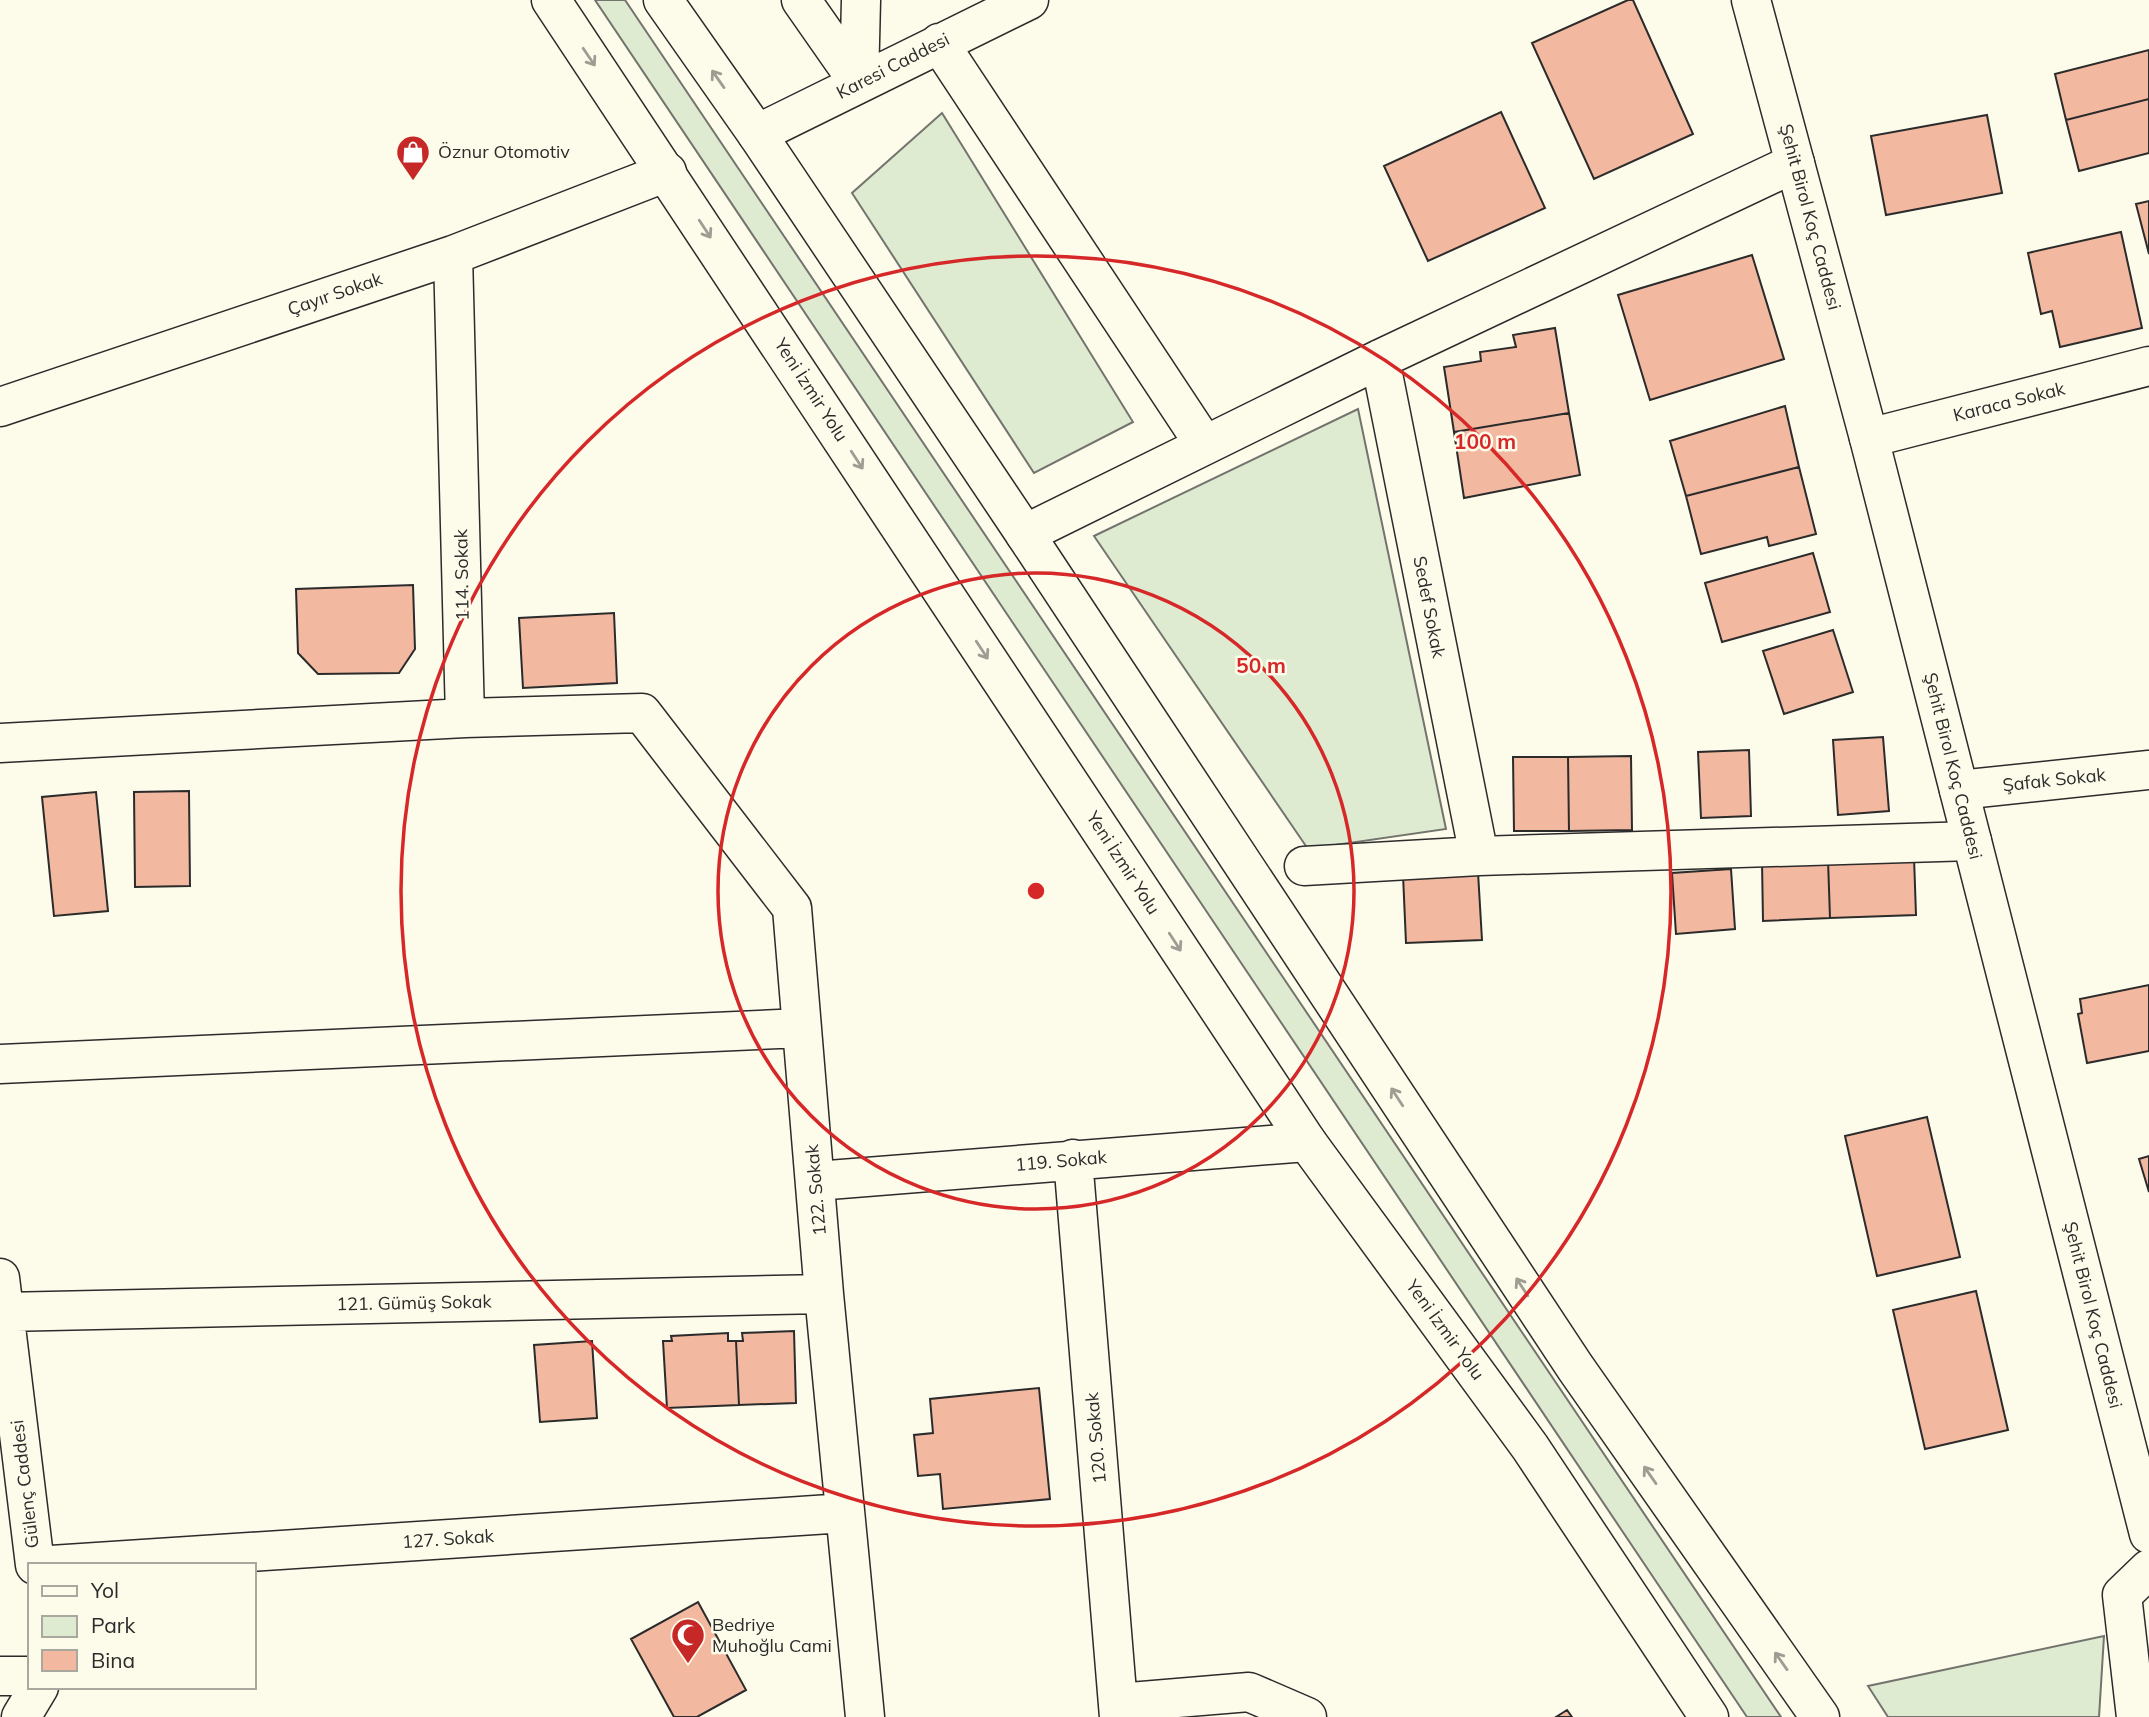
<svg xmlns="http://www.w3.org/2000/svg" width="2149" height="1717" font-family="Mulish,sans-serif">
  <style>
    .green { fill: #deebd1; stroke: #74746e; stroke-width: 2 }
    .building { fill: #f2b8a0; stroke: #2b2b2b; stroke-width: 2 }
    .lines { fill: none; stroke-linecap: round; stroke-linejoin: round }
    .street-casing { stroke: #2b2b2b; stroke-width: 41 }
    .secondary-casing { stroke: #2b2b2b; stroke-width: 41 }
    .highway-casing { stroke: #2b2b2b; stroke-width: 41 }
    .street { stroke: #fdfbea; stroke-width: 38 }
    .secondary { stroke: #fdfbea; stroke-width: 38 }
    .highway { stroke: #fdfbea; stroke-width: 38 }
    .oneway { stroke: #9e9d94 }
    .ring { fill: none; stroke: #d62828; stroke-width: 3.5 }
    .labels { text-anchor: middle; stroke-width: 5; stroke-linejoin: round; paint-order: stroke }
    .street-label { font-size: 18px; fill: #2b2b2b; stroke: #fdfbea }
    .poi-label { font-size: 18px; fill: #2b2b2b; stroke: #fdfbea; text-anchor: start }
    .centre { fill: #d62828; stroke: #fdfbea; stroke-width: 3.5 }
    .ring-label { font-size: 21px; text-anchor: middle; font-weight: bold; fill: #d62828; stroke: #fdfbea; stroke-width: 5; stroke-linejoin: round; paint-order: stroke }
  </style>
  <rect width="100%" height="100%" fill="#fdfbea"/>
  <path class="green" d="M595,0H625L1781,1717H1747Z
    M942,113L1133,422L1034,473L852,193Z
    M1358,409L1446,829L1308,849L1094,536Z
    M2104,1636L2099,1717H1888L1868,1686Z"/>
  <path class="building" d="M1628,0H1633L1693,134L1594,179L1532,43Z
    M2149,50V99L2066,120L2055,74Z
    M2149,99V153L2079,171L2066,120Z
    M1501,112L1545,208L1428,261L1384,166Z
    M1987,115L2002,193L1886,215L1871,136Z
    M2149,201V254L2136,204Z
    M2121,232L2142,328L2060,347L2052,311L2041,314L2028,253Z
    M1752,255L1784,359L1650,400L1618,295Z
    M1555,328L1569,413L1454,432L1444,367L1481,361L1480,352L1516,347L1513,335Z
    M1785,406L1799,467L1686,496L1670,441Z
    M1569,413L1580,475L1464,498L1454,432Z
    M1799,467L1816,534L1769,546L1767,537L1701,554L1686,496Z
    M1813,553L1830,612L1722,642L1705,583Z
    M413,585L415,649L399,673L318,674L298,653L296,589Z
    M614,613L617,683L523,688L519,618Z
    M1833,630L1853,692L1784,714L1763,651Z
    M1883,737L1889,811L1838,815L1833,740Z
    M1749,750L1751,816L1701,818L1698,752Z
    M1631,756L1632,830L1569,831L1568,757Z
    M1513,757H1568L1569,831H1514Z
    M189,791L190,886L135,887L134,792Z
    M96,792L108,911L54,916L42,797Z
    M1914,857L1916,915L1830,918L1828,860Z
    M1828,860L1830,918L1763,921L1762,862Z
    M1731,869L1735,929L1676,934L1672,873Z
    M1478,872L1482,940L1406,943L1403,875Z
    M2149,985V1051L2087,1063L2078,1014L2082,1013L2080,999Z
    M1927,1117L1960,1257L1877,1276L1845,1136Z
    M2149,1156V1192L2139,1159Z
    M1976,1291L2008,1430L1925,1449L1893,1310Z
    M794,1331L796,1403L739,1405L736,1341H743L742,1333Z
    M728,1333V1341H736L739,1405L667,1408L663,1341H672L671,1336Z
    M592,1341L597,1418L540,1422L534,1345Z
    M1039,1388L1050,1499L943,1509L940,1474L918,1476L914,1435L933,1433L930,1399Z
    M698,1602L746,1690L697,1717H674L631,1639Z
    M1567,1710L1572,1717H1556Z"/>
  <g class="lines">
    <g class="street-casing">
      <path id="street" d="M801,0L859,83
        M939,43L1204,444
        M859,83L861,0
        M757,134L1029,0
        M453,255L465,718L642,713L792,908L824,1294L865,1717
        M1380,359L1479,856
        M0,407L453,255L667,172
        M1869,438L2149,366
        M1025,534L1380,359L1795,163
        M0,743L465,718
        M1959,790L2149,770
        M1304,866L1479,856L1972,841
        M0,1064L801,1028
        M1073,1159L1119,1717
        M816,1181L1307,1142
        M0,1278L35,1565
        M4,1312L824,1294
        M51,1565L845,1513
        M0,1676H30
        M1118,1703L1249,1692L1307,1717
        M21,1717L39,1687
        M2136,1717L2122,1595L2149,1569"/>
    </g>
    <g class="secondary-casing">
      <path id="secondary" d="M1751,0L1869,438L2149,1534"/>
    </g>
    <g class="highway-casing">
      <path id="highway" d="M551,0L1307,1142L1530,1447L1709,1717
        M663,0L757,134L1025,534L1575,1367L1820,1717"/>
    </g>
    <use href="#street" class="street"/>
    <use href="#secondary" class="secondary"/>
    <use href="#highway" class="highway"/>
  </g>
  <defs><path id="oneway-shaft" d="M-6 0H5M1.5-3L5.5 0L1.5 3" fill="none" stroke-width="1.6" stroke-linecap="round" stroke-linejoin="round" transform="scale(1.75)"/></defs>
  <g class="oneway">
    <use href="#oneway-shaft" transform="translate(589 57) rotate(56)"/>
    <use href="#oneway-shaft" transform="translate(718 79) rotate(-125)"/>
    <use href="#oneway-shaft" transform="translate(705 229) rotate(57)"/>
    <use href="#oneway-shaft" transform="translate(857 460) rotate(57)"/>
    <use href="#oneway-shaft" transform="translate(982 650) rotate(57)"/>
    <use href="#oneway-shaft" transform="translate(1175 942) rotate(57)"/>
    <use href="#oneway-shaft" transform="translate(1397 1097) rotate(-123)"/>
    <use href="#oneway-shaft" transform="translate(1522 1287) rotate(-123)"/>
    <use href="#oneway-shaft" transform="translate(1650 1475) rotate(-125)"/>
    <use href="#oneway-shaft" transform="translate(1781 1661) rotate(-125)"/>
  </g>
  <g class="ring">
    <circle cx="1036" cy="891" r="318"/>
    <circle cx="1036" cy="891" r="635"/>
  </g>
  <defs>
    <g id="shop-pin" transform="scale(1.75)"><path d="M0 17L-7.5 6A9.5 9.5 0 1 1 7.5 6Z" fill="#c62828" stroke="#fdfbea"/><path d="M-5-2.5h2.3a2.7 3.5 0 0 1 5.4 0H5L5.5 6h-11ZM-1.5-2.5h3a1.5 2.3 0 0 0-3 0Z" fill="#fff"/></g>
    <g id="mosque-pin" transform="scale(1.75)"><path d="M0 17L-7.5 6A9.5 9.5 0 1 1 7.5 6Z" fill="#c62828" stroke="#fdfbea"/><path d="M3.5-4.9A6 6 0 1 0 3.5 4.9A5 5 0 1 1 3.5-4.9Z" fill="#fff"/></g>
  </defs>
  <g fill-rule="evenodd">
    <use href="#shop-pin" x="413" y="152"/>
    <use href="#mosque-pin" x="688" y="1635"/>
  </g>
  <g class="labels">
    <g class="street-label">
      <text transform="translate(893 66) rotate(-27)" y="6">Karesi Caddesi</text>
      <text transform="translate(1810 217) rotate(75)" y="6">Şehit Birol Koç Caddesi</text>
      <text transform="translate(335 294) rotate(-19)" y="6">Çayır Sokak</text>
      <text transform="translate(811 390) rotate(57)" y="6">Yeni İzmir Yolu</text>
      <text transform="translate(2009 402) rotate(-14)" y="6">Karaca Sokak</text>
      <text transform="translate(462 575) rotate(-91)" y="6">114. Sokak</text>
      <text transform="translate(1429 607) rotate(79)" y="6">Sedef Sokak</text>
      <text transform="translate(1953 766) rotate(76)" y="6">Şehit Birol Koç Caddesi</text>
      <text transform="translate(2054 780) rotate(-6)" y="6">Şafak Sokak</text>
      <text transform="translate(1123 863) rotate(57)" y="6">Yeni İzmir Yolu</text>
      <text transform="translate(1061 1161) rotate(-5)" y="6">119. Sokak</text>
      <text transform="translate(816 1190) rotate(-95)" y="6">122. Sokak</text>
      <text transform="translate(414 1303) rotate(-1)" y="6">121. Gümüş Sokak</text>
      <text transform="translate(2093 1315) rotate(76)" y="6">Şehit Birol Koç Caddesi</text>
      <text transform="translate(1445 1330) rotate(54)" y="6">Yeni İzmir Yolu</text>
      <text transform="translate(1096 1438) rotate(-95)" y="6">120. Sokak</text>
      <text transform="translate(25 1484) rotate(-97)" y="6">Gülenç Caddesi</text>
      <text transform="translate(448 1539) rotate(-4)" y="6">127. Sokak</text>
    </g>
    <g class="poi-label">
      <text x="438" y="158">Öznur Otomotiv</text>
      <text x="712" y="1631">Bedriye<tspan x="712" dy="21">Muhoğlu Cami</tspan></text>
    </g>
  </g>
  <circle cx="1036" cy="891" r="10" class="centre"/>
  <g class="ring-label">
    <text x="1485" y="449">100 m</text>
    <text x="1261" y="673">50 m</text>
  </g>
  <rect x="28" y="1563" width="228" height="126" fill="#fdfbea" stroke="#a9a89e" stroke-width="2"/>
  <rect x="42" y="1586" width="35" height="10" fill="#fdfbea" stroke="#a9a89e" stroke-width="2"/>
  <text x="91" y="1598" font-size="21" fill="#2b2b2b">Yol</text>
  <rect x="42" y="1616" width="35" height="21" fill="#deebd1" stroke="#a9a89e" stroke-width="2"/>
  <text x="91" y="1633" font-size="21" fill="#2b2b2b">Park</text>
  <rect x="42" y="1650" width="35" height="21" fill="#f2b8a0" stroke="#a9a89e" stroke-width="2"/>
  <text x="91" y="1668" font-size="21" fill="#2b2b2b">Bina</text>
</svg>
